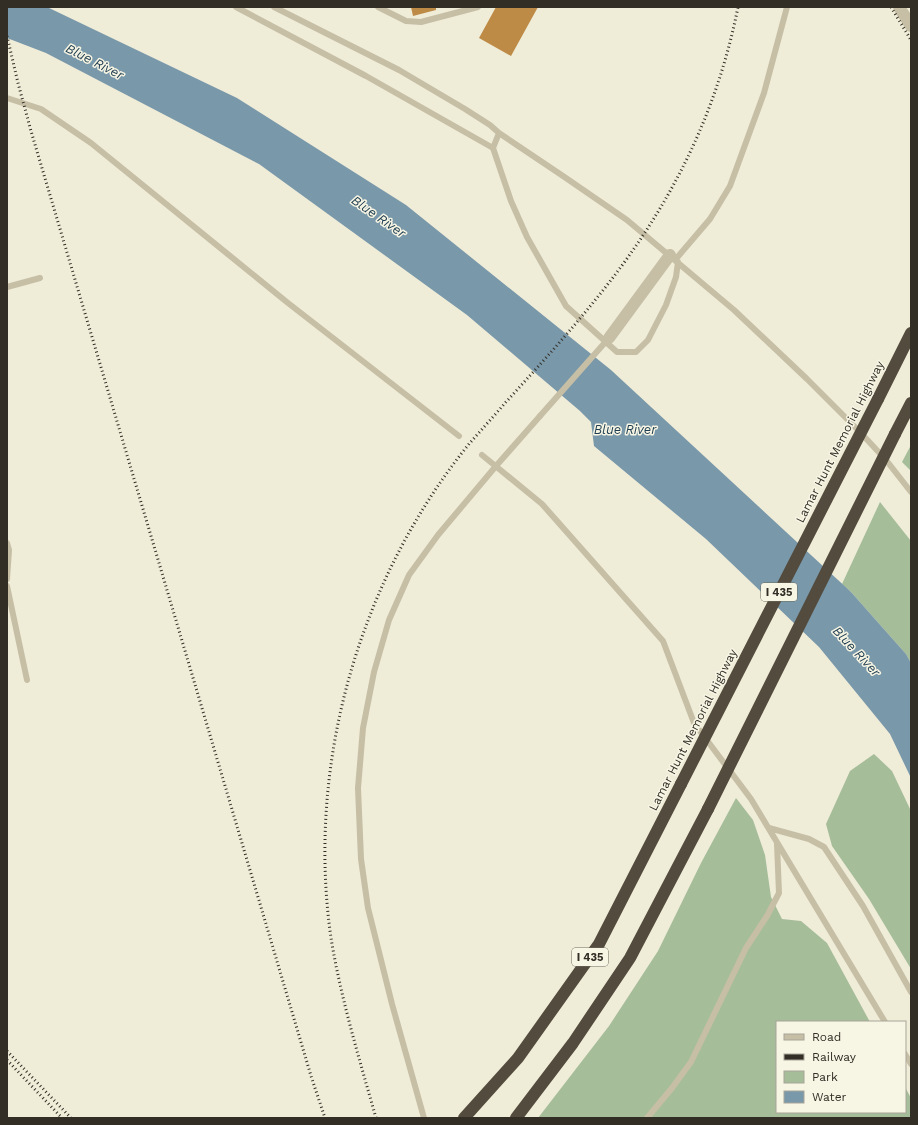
<svg xmlns="http://www.w3.org/2000/svg" width="918" height="1125" font-family="'Work Sans',sans-serif">
  <style>
    .green { fill: #a6bd9a }
    .water { fill: #7998aa }
    .building { fill: #be8b47 }
    .lines { fill: none; stroke-linecap: round; stroke-linejoin: round }
    .lane { stroke: #c6bfa5; stroke-width: 6 }
    .street { stroke: #c6bfa5; stroke-width: 12 }
    .highway { stroke: #534b3d; stroke-width: 12 }
    .rail { stroke: #322e26; stroke-width: 3; stroke-dasharray: 1 3; stroke-linecap: butt }
    .lane-bridge { stroke: #c6bfa5; stroke-width: 6 }
    .highway-bridge { stroke: #534b3d; stroke-width: 12 }
    .labels { text-anchor: middle; stroke-width: 3; stroke-linejoin: round; paint-order: stroke }
    .shield { fill: #f7f5e4; stroke: #6d6a5f; stroke-width: 1 }
    .shield-label { font-size: 11px; font-weight: bold; fill: #322e26 }
    .street-label { font-size: 12px; fill: #322e26; stroke: #f7f5e4 }
    .water-label { font-size: 13px; font-style: italic; fill: #1e3d51; stroke: #f7f5e4 }
  </style>
  <rect width="100%" height="100%" fill="#efecd8"/>
  <path class="green" d="M911,445V471L902,462Z
    M880,502L911,541V663L906,654L851,592L842,584Z
    M874,754L892,771L911,811V969L869,899L832,846L826,824L850,771Z
    M736,798L753,820L765,855L771,897L782,919L801,921L827,943L870,1022H777V1112H905V1087L911,1098V1118H538L609,1026L658,951L701,863Z"/>
  <path class="water" d="M7,7H47L237,98L406,205L611,370L851,592L906,654L911,663V778L890,734L819,647L706,539L594,446L591,422L580,411L467,315L259,164L46,53L7,38Z"/>
  <path class="building" d="M411,7H436V10L413,16Z
    M496,7H538L511,56L479,38Z"/>
  <g class="lines">
    <path class="lane" d="M236,7L366,76L493,148L499,133L563,176L627,220L734,310L807,379L859,431L886,460L911,492
      M274,7L399,70L465,109L490,125L499,133
      M378,7L406,21L421,22L478,7
      M7,98L41,109L91,143L288,303L459,436
      M493,148L511,201L527,237L566,306L617,352H636L648,340L666,305L676,277L678,262
      M675,260L710,219L730,186L764,93L787,7
      M7,287L40,278
      M482,455L542,504L663,641L694,723L751,799L885,1022
      M7,543L9,550L7,579
      M7,586L27,680
      M769,828L809,839L824,847L863,906L911,992
      M905,1054L911,1064
      M424,1118L392,1004L368,908L361,859L358,788L363,728L374,672L389,620L409,575L438,535L496,466L540,416
      M647,1118L672,1088L691,1062L746,948L767,916L779,893L777,844"/>
    <path class="street" d="M899,7L911,26
      M609,338L670,255"/>
    <path class="highway" d="M878,399L911,333
      M895,434L911,403
      M464,1118L518,1058L599,944L681,784
      M516,1118L573,1043L630,958L708,809"/>
    <path class="rail" d="M891,7L911,40
      M7,36L18,83L31,131L311,1076L325,1118
      M7,1051L71,1118
      M7,1060L62,1118
      M376,1118C359,1058 341,999 331,938C306,764 359,580 469,444C481,430 494,416 506,402C537,368 567,335 596,299C667,212 716,118 738,7"/>
    <path class="lane-bridge" d="M540,416L609,338"/>
    <path class="highway-bridge" d="M681,784L878,399
      M708,809L895,434"/>
  </g>
  <g class="labels">
    <g class="shield">
      <rect x="761" y="583" width="36" height="18" rx="3"/>
      <rect x="572" y="948" width="36" height="18" rx="3"/>
    </g>
    <g class="shield-label">
      <text x="779" y="596">I 435</text>
      <text x="590" y="961">I 435</text>
    </g>
    <g class="street-label">
      <text transform="translate(840 442) rotate(-63)" y="4">Lamar Hunt Memorial Highway</text>
      <text transform="translate(693 730) rotate(-63)" y="4">Lamar Hunt Memorial Highway</text>
    </g>
    <g class="water-label">
      <text transform="translate(95 61) rotate(27)" y="5">Blue River</text>
      <text transform="translate(379 216) rotate(35)" y="5">Blue River</text>
      <text x="625" y="434">Blue River</text>
      <text transform="translate(857 651) rotate(47)" y="5">Blue River</text>
    </g>
  </g>
  <rect width="918" height="1125" fill="none" stroke="#322e26" stroke-width="16"/>
  <rect x="776" y="1021" width="130" height="92" fill="#f7f5e4" stroke="#a8a598"/>
  <rect x="784" y="1034" width="20" height="6" fill="#c6bfa5" stroke="#a8a598"/>
  <text x="812" y="1041" font-size="12" fill="#322e26">Road</text>
  <rect x="784" y="1054" width="20" height="6" fill="#322e26" stroke="#a8a598"/>
  <text x="812" y="1061" font-size="12" fill="#322e26">Railway</text>
  <rect x="784" y="1071" width="20" height="12" fill="#a6bd9a" stroke="#a8a598"/>
  <text x="812" y="1081" font-size="12" fill="#322e26">Park</text>
  <rect x="784" y="1091" width="20" height="12" fill="#7998aa" stroke="#a8a598"/>
  <text x="812" y="1101" font-size="12" fill="#322e26">Water</text>
</svg>
